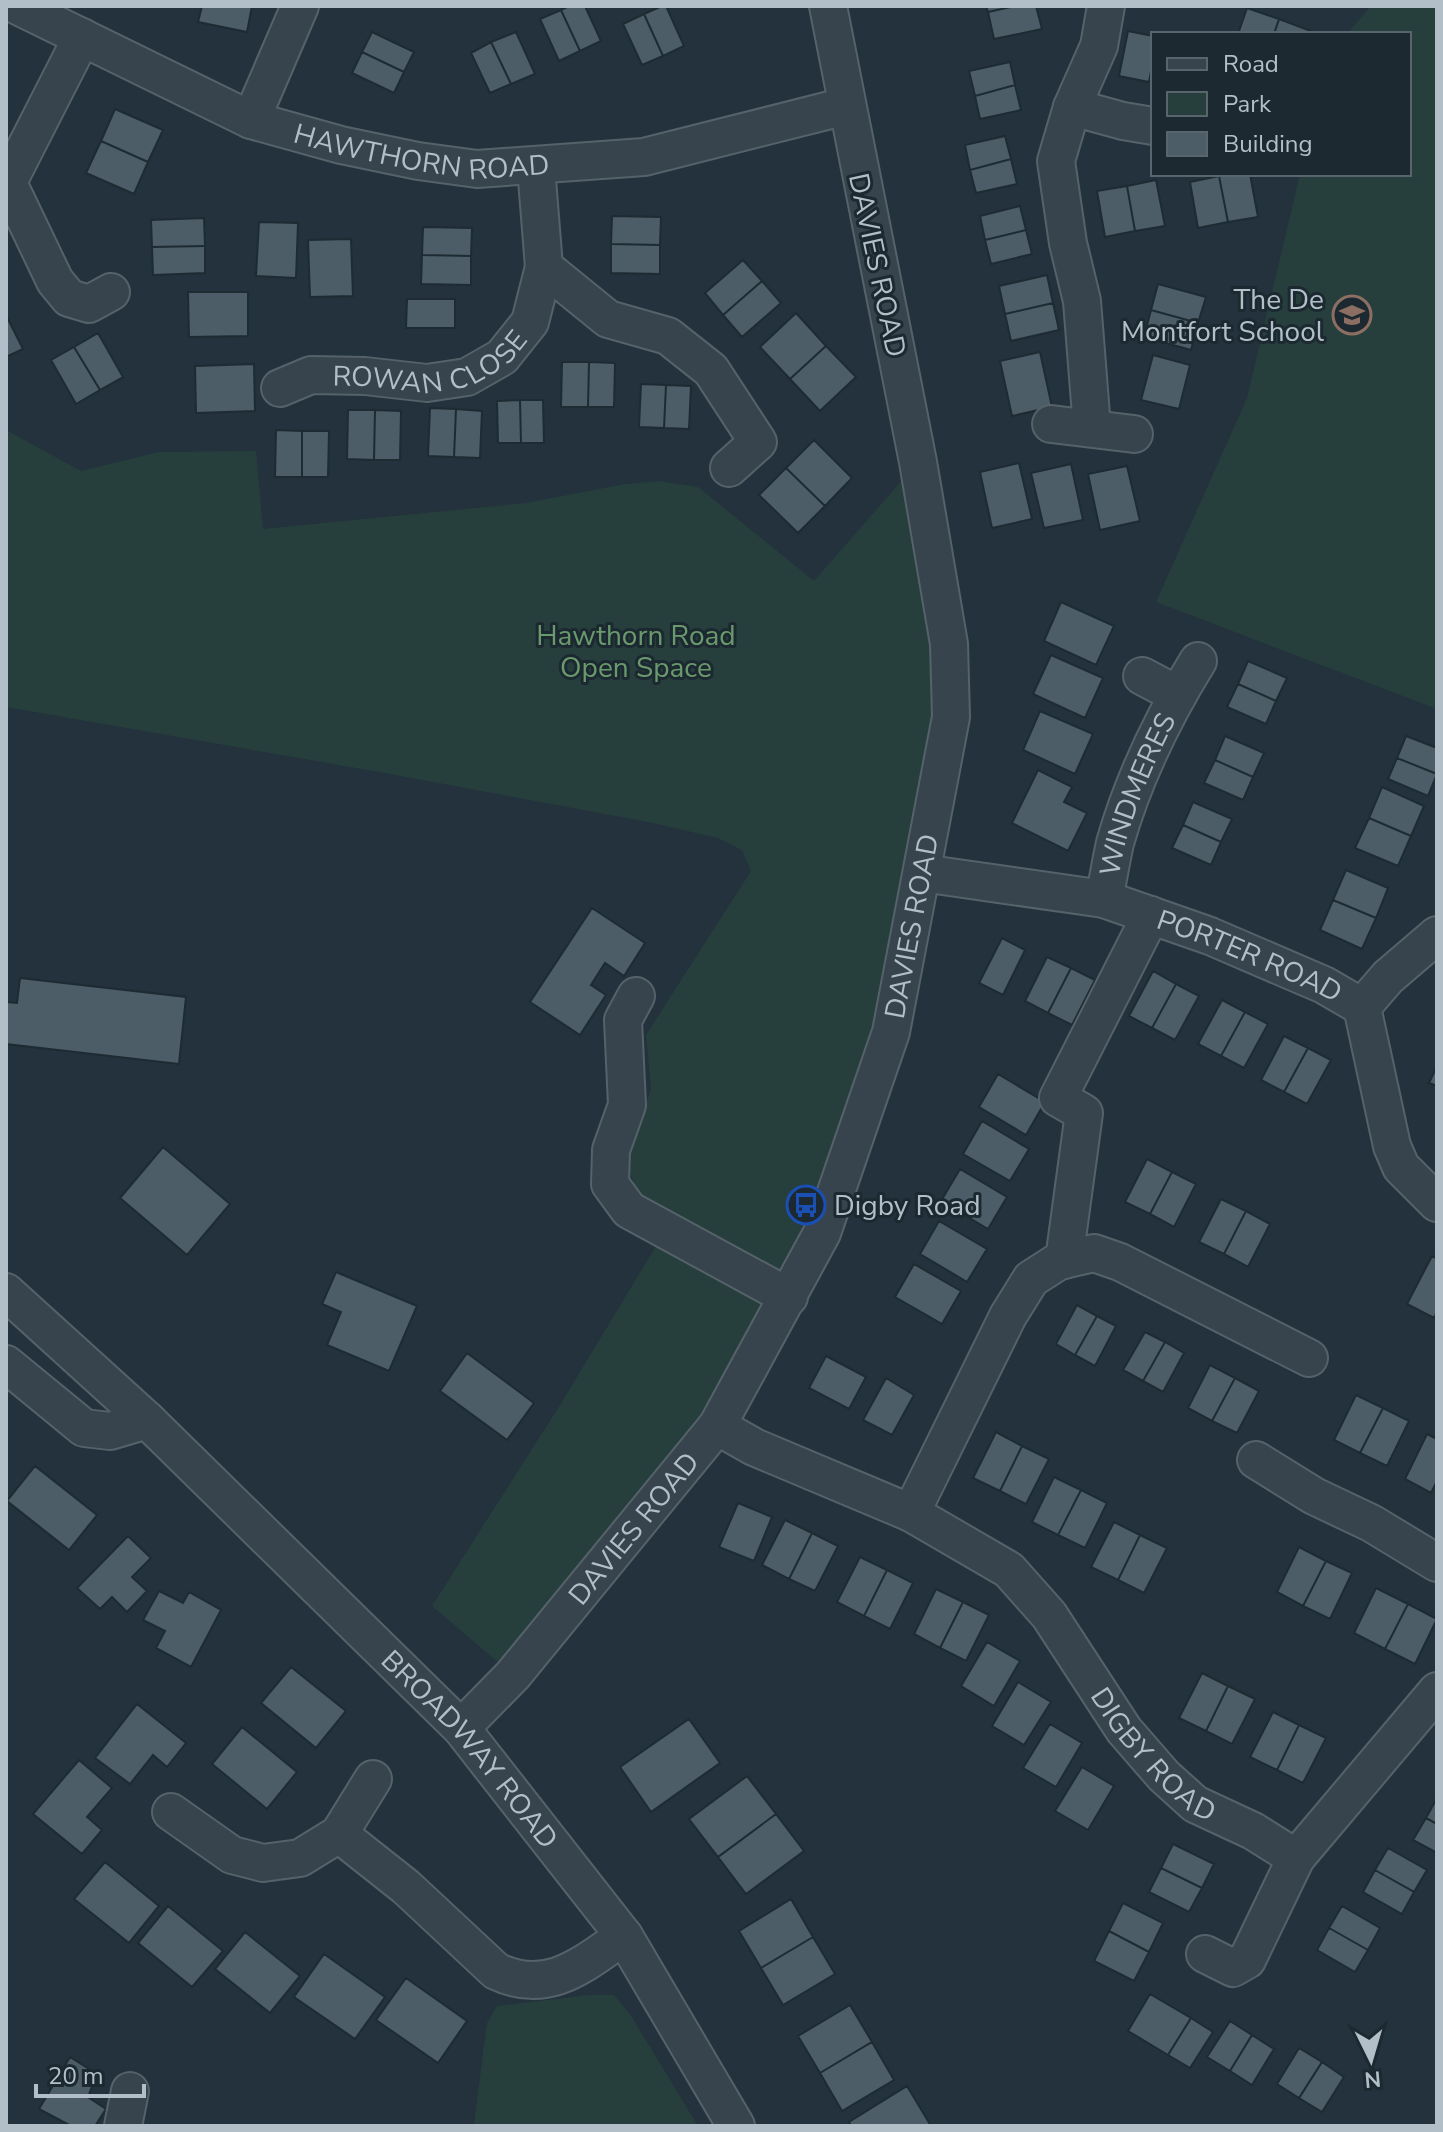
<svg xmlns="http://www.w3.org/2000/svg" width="1443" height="2132" font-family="'Nunito Sans',sans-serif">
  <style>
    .green { fill: #263f3d }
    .building { fill: #4c5d67; stroke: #1e2b33; stroke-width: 2 }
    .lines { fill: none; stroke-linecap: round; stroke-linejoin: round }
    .minor-casing { stroke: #55626a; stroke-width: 40 }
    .minor { stroke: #37444d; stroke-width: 36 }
    .labels { text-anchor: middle; stroke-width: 6; stroke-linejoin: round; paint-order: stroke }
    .street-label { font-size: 28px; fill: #b2bfc8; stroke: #1c2931 }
    .poi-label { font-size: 28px; fill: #b2bfc8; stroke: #1c2931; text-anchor: end }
    .park-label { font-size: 28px; fill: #69996c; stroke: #1c2931 }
  </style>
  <rect width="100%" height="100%" fill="#23323c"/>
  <path class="green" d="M1371,6H1437V709L1156,602L1247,398L1300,174H1409V34H1347Z
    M6,430L81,471L159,452L256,451L263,529L526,503L625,484L659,481L698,487L814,581L918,462L949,644L854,1142L717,1426L513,1675L432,1606L560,1405L673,1218L637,1191L627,1165L651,1089L646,1035L751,871L742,850L718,838L648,822L379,772L6,707Z
    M588,1995H614L630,2014L698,2126H489L474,2124L487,2023L497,2006Z"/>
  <path class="building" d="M202,6H252L247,32L198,22Z
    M569,6H585L601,41L580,51L561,10Z
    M662,6H666L684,46L663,56L644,14Z
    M986,6H1015L988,12Z
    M1015,6H1036L1042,29L994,39L988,12Z
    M1247,8L1279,19L1274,34H1238Z
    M561,10L580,51L559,61L540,19Z
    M644,14L663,56L642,65L623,24Z
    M1279,19L1311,31L1310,34H1274Z
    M1128,31L1153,36V61L1149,82L1119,76Z
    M372,32L414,52L404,72L362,52Z
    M516,32L535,74L511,84L491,42Z
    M491,42L511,84L490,93L471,53Z
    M362,52L404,72L394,93L352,73Z
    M1010,62L1015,85L975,96L969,71Z
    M1015,85L1021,110L980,119L975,96Z
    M115,109L163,130L148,162L101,141Z
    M1005,136L1011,159L970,170L965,145Z
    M101,141L148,162L134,194L86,173Z
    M1011,159L1017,184L976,193L970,170Z
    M1233,174H1250L1258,217L1228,222L1219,176Z
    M1219,176L1228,222L1198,228L1190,182Z
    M1156,180L1165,226L1135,231L1127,186Z
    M1127,186L1135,231L1105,237L1097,191Z
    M1020,206L1026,230L985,240L980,216Z
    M612,216L661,217L660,245L611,244Z
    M204,218L205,246L152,247L151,220Z
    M259,222L298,223L296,278L256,276Z
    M423,227L472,228L471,256L422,255Z
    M1026,230L1032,254L991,264L985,240Z
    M351,239L353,296L310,297L308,240Z
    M611,244L660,245V274L611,273Z
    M205,246V273L153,275L152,247Z
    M422,255L471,256V285L421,284Z
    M743,260L762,281L723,315L705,293Z
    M1047,275L1053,303L1005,314L999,286Z
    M762,281L781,303L742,337L723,315Z
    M1158,284L1206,297L1198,323L1151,310Z
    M188,292H248V336L189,337Z
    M407,299H455V328H406Z
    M1053,303L1059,330L1011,341L1005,314Z
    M1151,310L1198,323L1191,350L1144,337Z
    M796,313L826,346L790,379L760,347Z
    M6,315L23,349L6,357Z
    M98,333L123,377L100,390L74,347Z
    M826,346L856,377L820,411L790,379Z
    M74,347L100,390L76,404L51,360Z
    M1040,352L1052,407L1012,416L1000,361Z
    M1153,355L1190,365L1179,409L1141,400Z
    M562,362H589L588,407H561Z
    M589,362L615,363L614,407H588Z
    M254,364L255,411L196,413L195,366Z
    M641,384L666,385L664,428L639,427Z
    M666,385L691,386L689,429L664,428Z
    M520,400L521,443H498L497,401Z
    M520,400H543L544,443H521Z
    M430,408L456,409L454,457L428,456Z
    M456,409L482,411L480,458L454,457Z
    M348,410H375L374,460L347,459Z
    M375,410L401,411L400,460H374Z
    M276,430L302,431V477H275Z
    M302,431H329L328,477H302Z
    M814,440L852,478L825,506L786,468Z
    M1019,463L1032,519L992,528L980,472Z
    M1071,464L1083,520L1044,528L1031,473Z
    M1127,466L1140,521L1100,530L1088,474Z
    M786,468L825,506L798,533L759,495Z
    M1061,602L1114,626L1096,665L1044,641Z
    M1051,655L1103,678L1085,718L1033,694Z
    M1248,661L1287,678L1276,701L1238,684Z
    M1238,684L1276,701L1266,724L1227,707Z
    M1040,711L1093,734L1075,774L1023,750Z
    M1225,736L1264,753L1253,777L1215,760Z
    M1406,736L1437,748V774L1397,758Z
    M1397,758L1437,774L1428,796L1388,779Z
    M1215,760L1253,777L1243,800L1204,783Z
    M1038,770L1072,787L1064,802L1087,813L1068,851L1012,823Z
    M1382,787L1424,806L1411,836L1369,818Z
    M1193,802L1232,819L1221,842L1183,825Z
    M1369,818L1411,836L1398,866L1355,848Z
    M1183,825L1221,842L1211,865L1172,848Z
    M1346,870L1388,888L1376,918L1333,900Z
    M1333,900L1376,918L1362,949L1320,930Z
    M592,908L645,943L624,976L605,963L591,985L606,995L580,1035L530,1002Z
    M1002,938L1025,950L1003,995L979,983Z
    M1047,957L1071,968L1048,1013L1025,1001Z
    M1071,968L1095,980L1072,1025L1048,1013Z
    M1153,971L1176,984L1152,1028L1129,1016Z
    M20,978L186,997L179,1064L6,1044V1002L17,1003Z
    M1176,984L1199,996L1175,1040L1152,1028Z
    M1222,1000L1245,1012L1221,1056L1198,1044Z
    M1245,1012L1268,1024L1244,1068L1221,1056Z
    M1284,1036L1308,1048L1284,1092L1261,1080Z
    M1308,1048L1331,1060L1307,1104L1284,1092Z
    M1437,1066V1086L1429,1083Z
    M998,1074L1045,1102L1026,1135L979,1107Z
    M982,1121L1029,1149L1010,1181L963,1154Z
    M163,1147L230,1204L187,1255L120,1198Z
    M1147,1159L1172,1172L1150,1214L1125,1202Z
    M960,1169L1007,1197L988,1229L941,1201Z
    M1172,1172L1196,1184L1174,1227L1150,1214Z
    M1221,1199L1246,1211L1224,1254L1199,1242Z
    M1246,1211L1270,1224L1248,1267L1224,1254Z
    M939,1221L987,1249L967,1282L920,1254Z
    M1432,1256L1437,1259V1312L1434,1318L1407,1304Z
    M914,1264L961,1291L942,1324L895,1297Z
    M336,1272L417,1306L389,1371L327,1345L341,1312L322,1304Z
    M1077,1305L1097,1316L1075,1355L1056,1344Z
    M1097,1316L1116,1326L1095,1366L1075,1355Z
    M1145,1332L1165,1342L1143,1381L1123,1370Z
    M1165,1342L1184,1353L1163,1392L1143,1381Z
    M467,1353L534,1403L507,1440L440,1391Z
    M826,1356L866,1377L849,1409L809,1388Z
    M1210,1365L1235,1378L1212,1421L1188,1408Z
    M886,1378L914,1395L892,1435L863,1420Z
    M1235,1378L1259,1391L1237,1433L1212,1421Z
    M1356,1395L1383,1408L1360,1453L1334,1440Z
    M1383,1408L1409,1421L1387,1466L1360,1453Z
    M996,1432L1022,1446L1000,1491L973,1478Z
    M1427,1434L1437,1439V1481L1431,1493L1405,1479Z
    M1022,1446L1049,1459L1026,1504L1000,1491Z
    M35,1466L97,1515L69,1550L7,1501Z
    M1054,1477L1081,1490L1058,1535L1032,1522Z
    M1081,1490L1107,1503L1085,1548L1058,1535Z
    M738,1503L772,1517L754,1561L719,1547Z
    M785,1520L812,1533L789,1579L762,1565Z
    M1114,1522L1140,1535L1118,1580L1091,1567Z
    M812,1533L838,1546L815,1591L789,1579Z
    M1140,1535L1167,1548L1144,1593L1118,1580Z
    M128,1536L151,1558L132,1577L147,1591L127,1612L112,1597L100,1609L77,1588Z
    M1299,1547L1326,1561L1303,1606L1277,1592Z
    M860,1557L887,1570L864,1616L837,1602Z
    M1326,1561L1352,1573L1330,1619L1303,1606Z
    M887,1570L913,1583L890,1629L864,1616Z
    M1376,1588L1408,1604L1385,1649L1354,1633Z
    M936,1589L963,1602L940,1648L914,1634Z
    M159,1591L183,1603L189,1592L221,1610L191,1667L156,1648L165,1631L143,1620Z
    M963,1602L989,1615L966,1661L940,1648Z
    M1408,1604L1437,1619L1415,1664L1385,1649Z
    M987,1642L1020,1661L994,1706L961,1686Z
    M291,1667L346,1711L316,1748L261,1703Z
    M1202,1673L1228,1686L1206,1731L1179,1718Z
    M1018,1682L1051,1702L1024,1745L992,1726Z
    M1228,1686L1255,1699L1232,1744L1206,1731Z
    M137,1704L186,1743L167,1767L153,1755L130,1784L95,1758Z
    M1273,1712L1299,1725L1277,1770L1250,1757Z
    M689,1719L720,1763L651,1812L620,1767Z
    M1050,1724L1082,1743L1056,1787L1023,1768Z
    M1299,1725L1326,1738L1303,1783L1277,1770Z
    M242,1727L297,1772L267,1809L212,1764Z
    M79,1760L112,1788L87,1817L102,1830L82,1854L33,1814Z
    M1082,1767L1114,1786L1088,1830L1055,1811Z
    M747,1776L776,1814L718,1857L689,1819Z
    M1437,1798V1824L1426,1818Z
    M776,1814L804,1851L746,1894L718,1857Z
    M1426,1818L1437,1824V1853L1413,1840Z
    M1173,1844L1214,1864L1202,1888L1161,1868Z
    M1388,1848L1427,1870L1414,1892L1375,1870Z
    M105,1862L159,1906L129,1943L74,1899Z
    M1161,1868L1202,1888L1189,1912L1149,1892Z
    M1375,1870L1414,1892L1402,1914L1363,1892Z
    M791,1899L813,1937L761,1968L739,1931Z
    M1123,1903L1163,1923L1149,1952L1109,1931Z
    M168,1906L223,1951L192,1987L138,1943Z
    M1342,1906L1380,1928L1368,1950L1329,1928Z
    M1329,1928L1368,1950L1355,1972L1317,1950Z
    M1109,1931L1149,1952L1134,1981L1094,1961Z
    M245,1932L300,1976L270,2013L215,1969Z
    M813,1937L835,1974L783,2005L761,1968Z
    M324,1954L385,1997L355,2039L294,1997Z
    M406,1978L467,2021L438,2063L376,2020Z
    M1150,1994L1191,2018L1168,2055L1128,2031Z
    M850,2005L872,2042L820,2073L798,2036Z
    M1191,2018L1213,2032L1190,2068L1168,2055Z
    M1230,2021L1252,2035L1230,2071L1207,2057Z
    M1252,2035L1274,2049L1252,2085L1230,2071Z
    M872,2042L894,2080L842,2111L820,2073Z
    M1299,2048L1322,2062L1299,2098L1277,2084Z
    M70,2057L97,2074L88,2097L106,2109L95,2126H71L39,2109Z
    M1322,2062L1344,2077L1322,2112L1299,2098Z
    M907,2086L931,2126H851L849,2122Z"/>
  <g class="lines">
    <g class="minor-casing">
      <g id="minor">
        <path id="s1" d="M18,6L251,120L341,145L418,161L477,169L644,157L846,106"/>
        <path d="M1072,107L1123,121L1153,126"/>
        <path d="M251,120L300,6"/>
        <path d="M536,167L544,267"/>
        <path d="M9,185L55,281L69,298L89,304L111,292"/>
        <path d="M6,186L82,37"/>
        <path id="s2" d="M280,388L311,375L365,376L427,383L467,377L502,357L530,322L544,267L608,319L668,336L711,370L758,442L729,468"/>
        <path d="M1051,424L1134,434"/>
        <path d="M1092,428L1082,301L1068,243L1056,161L1072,107L1099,46L1106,6"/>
        <path d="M1142,676L1178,695"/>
        <path id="s3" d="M922,873L1104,899L1210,936L1324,985L1362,1007L1392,1146L1401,1167L1437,1203"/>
        <path id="s4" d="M1104,899C1108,880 1111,861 1115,843C1133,780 1164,716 1198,661"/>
        <path d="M636,996L623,1020L627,1105L611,1150L610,1184L629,1210L789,1297"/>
        <path d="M1362,1007L1388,977L1437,935"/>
        <path d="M1064,1260L1084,1113L1058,1098L1151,915"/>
        <path id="s5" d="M6,1292L147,1420L461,1728L624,1936L736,2126"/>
        <path d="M6,1364L84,1428L110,1431L147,1420"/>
        <path id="s6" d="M717,1426L754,1447L911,1513L1009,1570L1049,1615L1124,1730L1164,1776L1195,1804L1253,1831L1296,1858"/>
        <path d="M1256,1460L1314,1496L1371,1523L1437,1563"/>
        <path d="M911,1513L1008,1316L1031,1279L1059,1261L1094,1253L1120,1262L1309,1358"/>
        <path id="s7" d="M461,1728L513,1675L717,1426L822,1233L891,1032L951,717L949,644L918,462L828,6"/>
        <path d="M171,1812L232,1855L263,1863L300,1858L339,1834L373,1779"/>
        <path d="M339,1834L406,1887L496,1971C548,1996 582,1965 624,1936"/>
        <path d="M1205,1954L1233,1968L1247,1960L1296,1858L1437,1691"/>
        <path d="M123,2126L130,2091"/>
      </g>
    </g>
    <use href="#minor" class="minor"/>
  </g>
  <defs>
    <g id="school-ring" transform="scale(2)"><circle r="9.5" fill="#1c2931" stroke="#8d6e63" stroke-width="1.5"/><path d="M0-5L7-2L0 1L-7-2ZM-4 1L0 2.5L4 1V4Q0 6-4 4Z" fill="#8d6e63"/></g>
    <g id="bus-ring" transform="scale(2)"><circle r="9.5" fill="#1c2931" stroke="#1a4fb4" stroke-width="1.5"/><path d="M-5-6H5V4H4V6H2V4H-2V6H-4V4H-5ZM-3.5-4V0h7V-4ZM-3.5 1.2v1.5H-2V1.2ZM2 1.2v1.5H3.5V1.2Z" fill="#1a4fb4"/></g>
  </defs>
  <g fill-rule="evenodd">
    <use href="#school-ring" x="1352" y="315"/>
    <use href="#bus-ring" x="806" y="1205"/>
  </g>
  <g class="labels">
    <g class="street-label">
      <text dy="10" stroke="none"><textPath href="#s1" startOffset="434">HAWTHORN ROAD</textPath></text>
      <text transform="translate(878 265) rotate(78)" y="10">DAVIES ROAD</text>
      <text dy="10" stroke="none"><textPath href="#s2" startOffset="158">ROWAN CLOSE</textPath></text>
      <text dy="10" stroke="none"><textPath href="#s4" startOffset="110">WINDMERES</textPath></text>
      <text dy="10" stroke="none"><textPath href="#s7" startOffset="936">DAVIES ROAD</textPath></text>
      <text dy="10" stroke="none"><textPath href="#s3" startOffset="340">PORTER ROAD</textPath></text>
      <text dy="10" stroke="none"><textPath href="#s7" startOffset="264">DAVIES ROAD</textPath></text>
      <text dy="10" stroke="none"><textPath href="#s6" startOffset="562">DIGBY ROAD</textPath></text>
      <text dy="10" stroke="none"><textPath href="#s5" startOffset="652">BROADWAY ROAD</textPath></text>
    </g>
    <g class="poi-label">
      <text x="1324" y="309">The De<tspan x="1324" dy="32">Montfort School</tspan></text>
      <text x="834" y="1215" text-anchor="start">Digby Road</text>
    </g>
    <g class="park-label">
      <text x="636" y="645">Hawthorn Road<tspan x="636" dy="32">Open Space</tspan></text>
    </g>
  </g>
  <rect width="1443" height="2132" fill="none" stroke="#b2bfc8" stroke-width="16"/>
  <rect x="1151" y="32" width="260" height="144" fill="#1c2931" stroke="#58656d" stroke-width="2"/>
  <rect x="1167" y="58" width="40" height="12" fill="#37444d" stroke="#58656d" stroke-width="2"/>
  <text x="1223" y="72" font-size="24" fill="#b2bfc8">Road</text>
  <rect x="1167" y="92" width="40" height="24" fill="#263f3d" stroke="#58656d" stroke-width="2"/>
  <text x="1223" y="112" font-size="24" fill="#b2bfc8">Park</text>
  <rect x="1167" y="132" width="40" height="24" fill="#4c5d67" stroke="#58656d" stroke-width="2"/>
  <text x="1223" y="152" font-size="24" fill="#b2bfc8">Building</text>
  <g transform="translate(1371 2060) rotate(175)" stroke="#1c2931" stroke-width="6" paint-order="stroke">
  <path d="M0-6L14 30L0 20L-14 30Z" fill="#b2bfc8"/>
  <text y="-12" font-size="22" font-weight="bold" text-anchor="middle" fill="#b2bfc8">N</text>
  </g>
  <path d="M36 2084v12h108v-12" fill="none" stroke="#b2bfc8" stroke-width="4"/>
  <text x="48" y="2084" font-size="24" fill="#b2bfc8" stroke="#1c2931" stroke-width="6" paint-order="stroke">20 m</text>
</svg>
